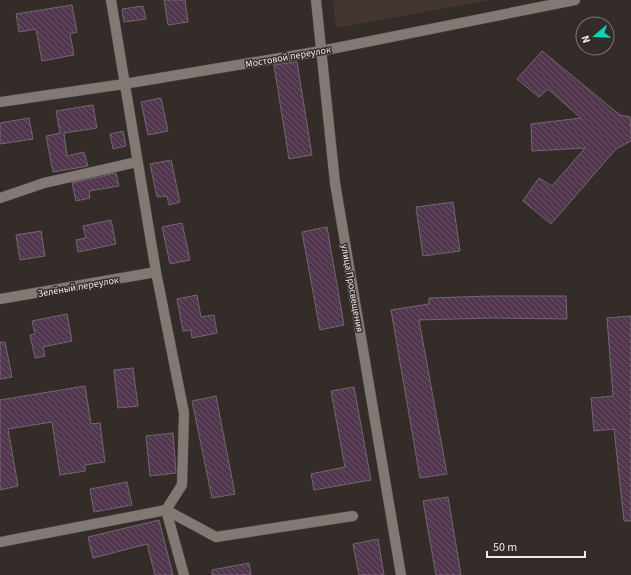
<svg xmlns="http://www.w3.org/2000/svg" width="631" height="575" font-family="'Source Sans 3',sans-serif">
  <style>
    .built { fill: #43352f }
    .building { fill: url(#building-back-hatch); stroke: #70696f }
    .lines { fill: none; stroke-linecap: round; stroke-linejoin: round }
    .minor-casing { stroke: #4f4845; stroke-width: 11 }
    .minor { stroke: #827975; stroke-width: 10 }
    .labels { text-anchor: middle; stroke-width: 3; stroke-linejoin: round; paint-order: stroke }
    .street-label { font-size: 10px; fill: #efe9e7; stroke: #342c29 }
  </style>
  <defs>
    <pattern id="building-back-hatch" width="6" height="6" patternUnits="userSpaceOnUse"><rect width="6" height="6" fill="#51364e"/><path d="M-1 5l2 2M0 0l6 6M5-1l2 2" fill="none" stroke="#6a5368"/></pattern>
  </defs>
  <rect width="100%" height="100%" fill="#342c29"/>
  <path class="built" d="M333,0H491L336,28Z"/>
  <path class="building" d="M164,0H185L188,22L168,25Z
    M72,5L77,32L70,34L74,55L42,61L36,29L19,32L16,14Z
    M143,6L146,19L124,22L122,9Z
    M542,51L620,115L630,117L631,131V141L616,149L551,224L523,201L539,178L552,186L585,148L532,151L531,124L581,118L548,89L539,97L517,79Z
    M297,62L312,155L289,159L274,65Z
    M161,98L168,131L148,135L141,102Z
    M93,105L97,128L64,133L67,156L84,152L88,166L53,172L46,136L60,133L56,111Z
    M29,118L33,139L0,144V123Z
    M123,131L126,146L113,149L110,134Z
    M171,160L180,202L169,205L167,196L157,197L150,164Z
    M116,173L119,186L89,191L90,198L76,201L72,183Z
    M453,202L460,251L423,256L416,207Z
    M111,220L116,244L78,252L76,240L86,238L83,226Z
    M182,223L190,260L170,264L162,227Z
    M327,227L344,325L320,330L302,232Z
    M41,231L45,256L20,260L16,235Z
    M197,295L201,317L214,315L217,333L192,338L191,330L183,331L177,299Z
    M491,296H566L567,319L491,318L419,320L447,474L420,478L391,310L429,304V298Z
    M67,314L72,341L43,347L45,356L35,358L30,335L35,334L32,321Z
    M631,316V521H624L614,429L594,431L591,398L613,396L607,318Z
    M0,342H5L12,377L0,379Z
    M133,368L138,406L118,408L114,370Z
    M85,386L91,424L100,423L105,462L85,465V471L60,475L52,422L8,429L18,486L0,490V400Z
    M354,387L371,480L314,490L311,474L345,467L331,391Z
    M216,396L235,494L212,498L192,401Z
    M173,433L176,473L150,476L146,436Z
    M127,482L132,505L94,512L90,489Z
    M448,497L461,575H436L423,501Z
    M159,520L173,575H155L147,544L93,558L88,537Z
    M378,539L384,575H359L353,544Z
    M249,563L251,575H212V570Z"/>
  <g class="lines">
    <g class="minor-casing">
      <path id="minor" d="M111,0L156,272L184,413L182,485L166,510L184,575
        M316,0L335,183L401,575
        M0,102L124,84L321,51L575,0
        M0,198L44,183L137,162
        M0,299L156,272
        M0,542L166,510L216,537L353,516"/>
    </g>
    <use href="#minor" class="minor"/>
  </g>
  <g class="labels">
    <g class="street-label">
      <text transform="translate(288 56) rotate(-10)" y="4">Мостовой переулок</text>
      <text transform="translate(78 286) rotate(-10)" y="4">Зелёный переулок</text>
      <text transform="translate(353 288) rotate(80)" y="4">улица Просвещения</text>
    </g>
  </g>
  <g transform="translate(595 36) rotate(251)"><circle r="19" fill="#342c29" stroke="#7f7875"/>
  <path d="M0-3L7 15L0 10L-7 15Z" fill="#0ad5b5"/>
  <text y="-6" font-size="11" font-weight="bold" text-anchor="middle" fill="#efe9e7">N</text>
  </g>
  <path d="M487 551v6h98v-6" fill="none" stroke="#efe9e7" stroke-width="2"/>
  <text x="493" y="551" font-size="12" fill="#efe9e7" stroke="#342c29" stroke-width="3" paint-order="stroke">50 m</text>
</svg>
